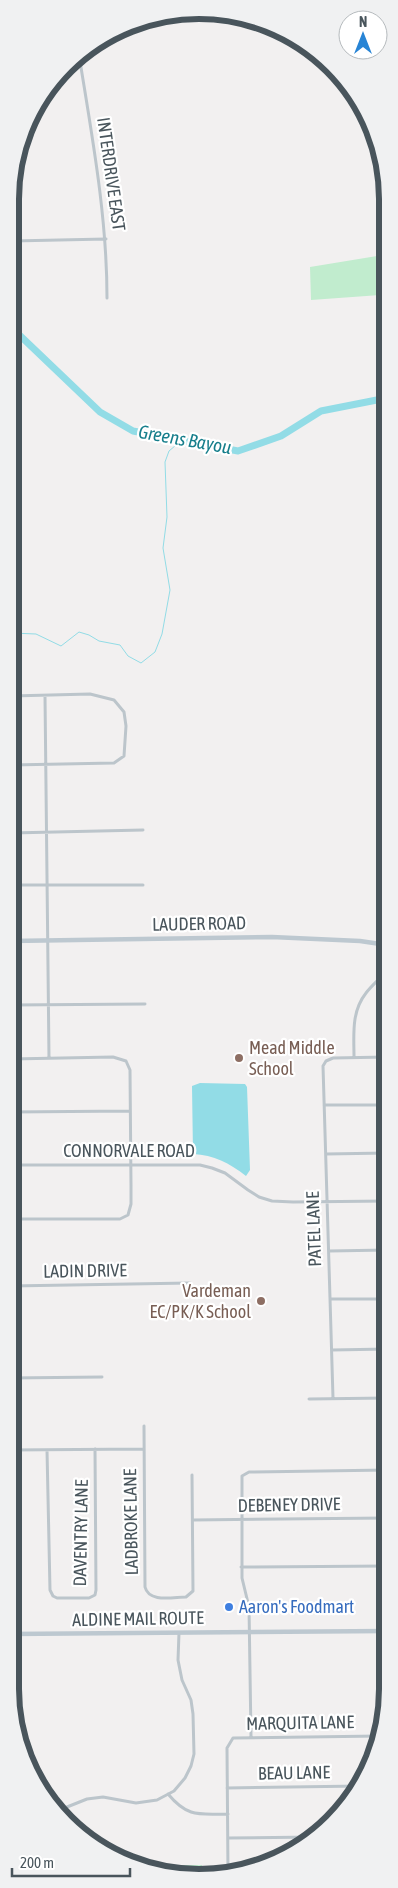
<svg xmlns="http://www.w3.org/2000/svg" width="398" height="1888" font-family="'Asap Condensed',sans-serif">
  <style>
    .green { fill: #c1ecce }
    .water { fill: #92dce6 }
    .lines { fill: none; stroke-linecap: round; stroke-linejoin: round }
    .stream { stroke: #92dce6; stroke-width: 1 }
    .river { stroke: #92dce6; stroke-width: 7 }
    .street { stroke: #bcc5cb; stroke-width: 3 }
    .secondary { stroke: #bdc8d0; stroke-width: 4.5 }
    .education-dot { fill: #8d6e63; stroke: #fff; stroke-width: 2 }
    .shop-dot { fill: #3f7fe0; stroke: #fff; stroke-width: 2 }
    .labels { text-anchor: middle; stroke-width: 4.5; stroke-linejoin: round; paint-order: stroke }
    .street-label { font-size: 18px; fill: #49555c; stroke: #fff }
    .education-label { font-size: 18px; fill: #785e54; stroke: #fff; text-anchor: start }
    .shop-label { font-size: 18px; fill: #366cbe; stroke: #fff; text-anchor: start }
    .water-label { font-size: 19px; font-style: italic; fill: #167e8b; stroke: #fff }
    .rim { fill: none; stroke: #49555c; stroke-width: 6 }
  </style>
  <rect width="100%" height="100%" fill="#f2f0f0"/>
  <path class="green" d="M377,256L380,295L311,300L310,267Z
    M140,1865H202V1876L187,1878Z"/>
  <path class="water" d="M200,1083L245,1084L247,1087L250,1170L246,1176C229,1163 214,1155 193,1154L192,1086Z"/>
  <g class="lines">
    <path class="stream" d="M11,633L36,634L61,646L79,632L89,635L99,641L120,645L128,656L141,663L155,652L162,634L170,590L163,548L167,517L165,462L169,451L182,440
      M234,1870L250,1869"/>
    <path class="river" d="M11,327L100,412L133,431L238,451L281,436L321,411L387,398"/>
    <path class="street" d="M79,55C92,136 107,216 107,298
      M12,241L106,239
      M45,696L49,1058
      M11,765L114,763L124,756L126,726L124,712L114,700L90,694L11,696
      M11,833L143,830
      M11,885H143
      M11,1005L145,1004
      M354,1057C354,1035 351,1012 366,993C372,985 380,979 387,970
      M324,1105H387
      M11,1112L130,1111
      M326,1154L387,1153
      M11,1165H200L212,1168L225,1173L248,1190L259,1197L272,1201L293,1202L387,1201
      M10,1219H120L128,1215L131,1204V1186L130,1070L126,1061L113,1057L11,1059
      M329,1251L387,1250
      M10,1286L190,1283
      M330,1299H387
      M332,1350L387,1349
      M10,1378L102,1377
      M333,1398L323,1066L326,1061L333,1058L387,1057
      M309,1399L387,1398
      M144,1426L145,1587C149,1603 173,1597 186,1597L193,1591L192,1475
      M10,1450L144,1449
      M47,1450L50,1590L53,1596L57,1598H89L95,1595L96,1590L95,1449
      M193,1520L387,1518
      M241,1567L387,1566
      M251,1737L249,1607L242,1578V1476L249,1472H254L387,1470
      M227,1788L361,1786
      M168,1794C188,1818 199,1814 228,1814
      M57,1811L87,1799L103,1797L136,1803L157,1800L174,1791L185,1778L191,1766L194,1754L193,1714L191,1700L182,1680L178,1660L179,1633
      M228,1838L314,1837
      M228,1872L227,1748L233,1738L379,1736"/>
    <path class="secondary" d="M11,941L272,937L360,941L387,945
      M10,1634L386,1631"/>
  </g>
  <g class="education-dot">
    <circle cx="239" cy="1058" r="5"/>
    <circle cx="261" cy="1301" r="5"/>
  </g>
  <circle class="shop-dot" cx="229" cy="1607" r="5"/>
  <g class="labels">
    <g class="street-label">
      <text transform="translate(111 174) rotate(82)" y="6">INTERDRIVE EAST</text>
      <text transform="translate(199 924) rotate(-1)" y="6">LAUDER ROAD</text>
      <text x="129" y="1157">CONNORVALE ROAD</text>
      <text transform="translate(314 1229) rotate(-92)" y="6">PATEL LANE</text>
      <text transform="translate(85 1271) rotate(-1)" y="6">LADIN DRIVE</text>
      <text transform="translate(289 1505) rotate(-1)" y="6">DEBENEY DRIVE</text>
      <text transform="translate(131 1522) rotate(-91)" y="6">LADBROKE LANE</text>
      <text transform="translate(81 1533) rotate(-89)" y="6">DAVENTRY LANE</text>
      <text transform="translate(138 1619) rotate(-1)" y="6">ALDINE MAIL ROUTE</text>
      <text transform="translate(300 1723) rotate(-1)" y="6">MARQUITA LANE</text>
      <text transform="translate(294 1773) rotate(-1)" y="6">BEAU LANE</text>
    </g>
    <g class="education-label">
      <text x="249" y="1054">Mead Middle<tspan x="249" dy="21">School</tspan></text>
      <text x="251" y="1297" text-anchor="end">Vardeman<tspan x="251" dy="21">EC/PK/K School</tspan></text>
    </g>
    <g class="shop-label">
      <text x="239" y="1613">Aaron's Foodmart</text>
    </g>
    <g class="water-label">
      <text transform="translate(185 439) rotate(10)" y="7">Greens Bayou</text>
    </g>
  </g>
  <path d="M0 0H398V1888H0ZM199 19H199A180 180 0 0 1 379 199V1689A180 180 0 0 1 199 1869H199A180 180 0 0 1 19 1689V199A180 180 0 0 1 199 19Z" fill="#f0f1f2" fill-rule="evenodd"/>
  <path class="rim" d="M199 19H199A180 180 0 0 1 379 199V1689A180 180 0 0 1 199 1869H199A180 180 0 0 1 19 1689V199A180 180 0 0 1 199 19Z"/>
  <g transform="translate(363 35)"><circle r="24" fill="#ffffff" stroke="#b6bbbe"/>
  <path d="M0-4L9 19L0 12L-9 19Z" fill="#2784d5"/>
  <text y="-8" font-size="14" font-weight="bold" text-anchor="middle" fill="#49555c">N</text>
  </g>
  <path d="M12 1868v8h118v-8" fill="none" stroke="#49555c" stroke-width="2.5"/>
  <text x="20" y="1868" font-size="15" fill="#49555c" stroke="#ffffff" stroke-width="4" paint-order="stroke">200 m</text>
</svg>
